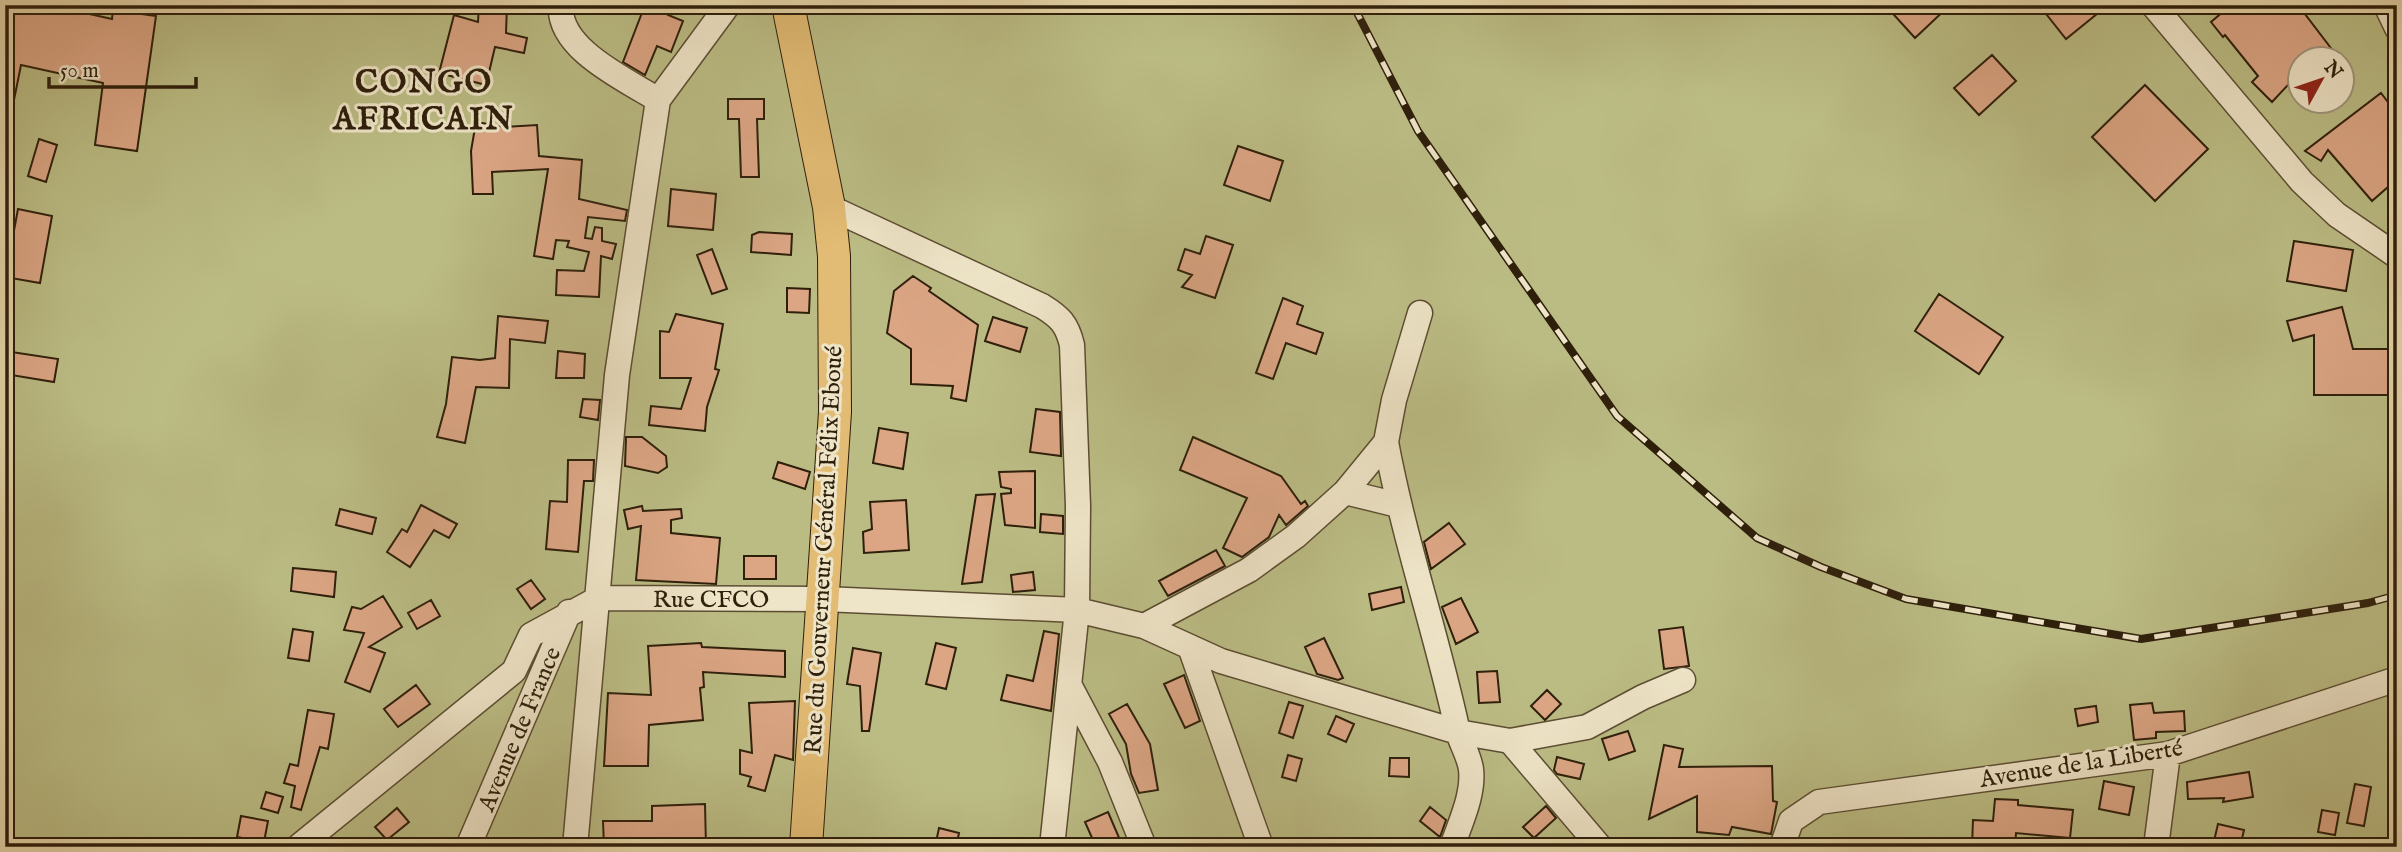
<svg xmlns="http://www.w3.org/2000/svg" width="2402" height="852" font-family="'IM FELL English',serif">
  <style>
    .green { fill: #bbbc84; stroke: #746e48; stroke-width: 2; fill-rule: evenodd }
    .building { fill: #dca685; stroke: #2e1f0b; stroke-width: 2 }
    .lines { fill: none; stroke-linecap: round; stroke-linejoin: round }
    .minor-casing { stroke: #5c4d32; stroke-width: 27 }
    .major-casing { stroke: #2e1f0b; stroke-width: 34 }
    .minor { stroke: #eee4c7; stroke-width: 24 }
    .major { stroke: #e2bb74; stroke-width: 32 }
    .rail-casing { stroke: #2e1f0b; stroke-width: 8 }
    .rail { stroke: #eee4c7; stroke-width: 5; stroke-dasharray: 16; stroke-linecap: butt }
    .labels { text-anchor: middle; stroke-width: 6; stroke-linejoin: round; paint-order: stroke }
    .street-label { font-size: 24px; fill: #2e1f0b; stroke: #eee4c7 }
    .district-label { font-size: 32px; font-weight: bold; letter-spacing: 2px; fill: #2e1f0b; stroke: #eee4c7 }
  </style>
  <rect width="100%" height="100%" fill="#e5d6a9"/>
  <filter id="stains"><feTurbulence type="fractalNoise" baseFrequency=".00286" numOctaves="4"/><feColorMatrix values="0 0 0 0 .2 0 0 0 0 .09 0 0 0 0 .02 0 0 0 .5 -.17"/></filter>
  <radialGradient id="worn" r=".72"><stop offset=".6" stop-color="#630" stop-opacity="0"/><stop offset="1" stop-color="#630" stop-opacity=".3"/></radialGradient>
  <path class="green" d="M5,5H2397V847H5ZM2300,60H2342V102H2300Z"/>
  <path class="building" d="M5,5H30L67,13V9L112,19L113,10L156,16L137,151L95,145L103,83L21,65L13,105L5,104Z
    M479,5H507L506,33L527,38L524,53L495,47L486,85L439,73L454,15L478,22Z
    M645,5H672L668,15L683,21L671,52L657,46L645,75L623,62Z
    M1885,5H1950L1915,38Z
    M2039,5H2108L2066,39Z
    M2231,5H2298L2340,60H2300V72L2272,102L2252,82L2258,76L2225,35L2223,37L2211,22Z
    M1992,55L2016,81L1979,115L1954,88Z
    M2145,85L2208,149L2155,201L2092,137Z
    M2381,93L2397,114V179L2372,201L2328,150L2321,161L2305,151Z
    M728,99H764V119H757L759,177H741L739,119H728Z
    M476,122L505,127L537,125L539,156L582,160L579,199L627,210L625,221L588,217L585,238L592,239L595,227L602,228V241L616,244L612,259L601,256L599,297L556,295L557,270L584,271L589,252L567,247L569,241L556,240L553,259L534,256L548,169L492,172L493,194H473L471,151Z
    M39,139L57,145L46,182L28,176Z
    M1238,146L1283,161L1270,201L1224,185Z
    M671,189L716,194L713,230L668,226Z
    M18,209L52,216L40,283L5,277V235L13,236Z
    M759,232L792,234L791,255L751,252L752,235Z
    M1206,236L1233,245L1215,298L1182,287L1192,275L1178,270L1185,249L1200,254Z
    M2294,241L2353,250L2346,291L2287,281Z
    M712,249L727,289L712,294L697,255Z
    M913,276L931,288L929,291L978,325L966,401L951,398L953,386L911,384V349L887,333L894,291Z
    M787,288L810,289L809,313L787,312Z
    M1939,294L2003,337L1979,374L1915,331Z
    M1283,298L1303,306L1297,324L1323,333L1316,354L1286,343L1273,379L1256,373Z
    M2342,307L2353,349H2397V395H2314V335L2293,341L2287,321Z
    M676,314L723,324L715,369L719,370L707,407L705,431L649,425L651,406L681,409L691,378H660V331L669,332Z
    M498,316L548,321L545,343L510,339L509,388L476,387L465,443L437,437L446,404L452,357L480,360L495,358Z
    M993,317L1027,328L1020,352L985,341Z
    M5,351L58,359L54,382L5,374Z
    M558,351L585,354L584,378H556Z
    M583,399L600,400L598,420L580,417Z
    M1036,409L1060,412L1061,456L1030,452Z
    M879,428L908,433L903,469L873,463Z
    M626,437H642L666,456L667,467L658,473L625,466Z
    M1193,437L1281,476L1301,504L1305,501L1308,506L1286,525L1279,515L1269,537L1242,557L1223,548L1247,498L1180,470Z
    M568,460H594L593,481H584L578,552L546,549L550,501L567,502Z
    M778,462L810,472L805,489L773,478Z
    M1035,471V528L1005,525L1001,494L1011,493V489L1001,487L999,472Z
    M995,494L982,582L962,584L976,495Z
    M906,500L909,550L864,553L863,532L872,529L870,502Z
    M421,505L457,524L449,538L434,530L410,567L387,552L402,529L407,532Z
    M642,506L643,511L681,509L682,518L671,520V533L720,538L716,584L636,580L641,526L628,529L624,510Z
    M340,509L376,518L372,534L336,525Z
    M1041,514L1063,516V534L1040,532Z
    M1449,523L1465,544L1431,569L1424,542Z
    M1216,550L1225,566L1168,596L1159,581Z
    M744,556H776V579H744Z
    M293,568L336,572L334,597L291,591Z
    M1033,572L1035,590L1013,592L1011,575Z
    M531,580L545,599L531,609L517,589Z
    M1401,587L1404,602L1372,610L1369,594Z
    M383,596L402,627L369,647L385,653L370,692L345,682L364,633L344,630L352,607L361,609Z
    M1461,598L1478,632L1456,644L1442,607Z
    M431,600L440,616L417,629L408,613Z
    M1683,627L1689,666L1664,669L1659,630Z
    M293,629L313,632L309,661L288,658Z
    M1044,631L1059,634L1051,711L1001,700L1007,675L1033,681Z
    M1324,638L1343,678L1338,680L1317,674L1305,647Z
    M701,643L702,647L785,651V677L703,672L704,687L700,688L703,720L649,725L648,766H604L608,693L651,695L648,646Z
    M936,643L956,648L946,689L926,684Z
    M853,648L881,653L869,731H862L860,686L847,684Z
    M1497,671L1500,702L1479,703L1477,672Z
    M1184,675L1200,721L1185,728L1164,684Z
    M416,685L430,704L398,727L384,709Z
    M1547,690L1561,704L1545,720L1531,706Z
    M795,701L793,760L775,755L765,791L748,786L751,777L740,774V750L752,753L749,703Z
    M1289,702L1303,706L1293,738L1279,733Z
    M2152,703L2154,713L2184,711L2185,731L2156,732V738L2134,740L2130,705Z
    M1127,704L1150,744L1158,790L1139,793L1131,774L1126,744L1109,714Z
    M2096,706L2098,722L2078,726L2075,709Z
    M308,710L334,714L328,749L320,747L301,810L291,807L295,786L284,783L290,764L298,766Z
    M1336,716L1354,724L1346,742L1328,734Z
    M1628,731L1635,751L1609,760L1602,739Z
    M1664,745L1683,749L1679,767L1772,766L1773,801L1777,802L1771,834L1732,827L1729,835L1697,832V796L1649,819Z
    M1288,755L1302,759L1296,781L1282,777Z
    M1557,757L1584,764L1580,779L1557,774L1554,770Z
    M1390,758H1409V777L1389,776Z
    M2249,772L2253,797L2223,802L2224,798L2188,799L2187,782Z
    M2104,781L2134,787L2129,815L2099,809Z
    M2355,784L2371,787L2364,826L2347,823Z
    M266,792L283,797L278,813L261,808Z
    M1995,799L2018,800V805L2073,810L2070,838L2016,833L2015,847H1972L1973,820L1993,821Z
    M705,804L706,847H604L603,821H652V806Z
    M1546,806L1556,818L1534,838L1523,827Z
    M1430,807L1446,820L1440,837L1420,821Z
    M397,808L409,822L387,840L375,827Z
    M2322,810L2339,813L2335,835L2318,832Z
    M1108,812L1123,847H1096L1085,822Z
    M241,816L268,821L264,842L237,837Z
    M2218,824L2244,830L2240,847L2214,841Z
    M939,828L959,833L956,847H935Z"/>
  <g class="lines">
    <g class="minor-casing">
      <path id="minor" d="M561,5C557,49 627,80 658,100
        M2153,5L2302,182L2337,215L2397,256
        M2386,5L2397,28
        M829,207L1042,306C1060,317 1067,324 1072,345L1078,506L1077,610L1052,847
        M1386,442C1404,539 1436,632 1457,728C1460,742 1469,755 1471,769C1474,795 1460,823 1452,847
        M1345,492L1398,505
        M1144,626L1221,661L1458,732L1510,741L1587,727L1643,697L1683,680
        M1190,647L1261,847
        M1071,688L1110,762L1144,847
        M1510,741L1600,847
        M298,847L514,671L531,635L599,598L824,599L1077,610L1144,626L1249,570L1296,536L1345,492L1386,442L1394,400L1420,313
        M468,847L569,612
        M575,847L617,375L658,100L728,5
        M1782,847L1791,821L1819,802L2168,754L2397,679
        M2156,847L2168,754"/>
    </g>
    <g class="major-casing">
      <path id="major" d="M788,5L829,207L834,256L835,412L806,847"/>
    </g>
    <use href="#minor" class="minor"/>
    <use href="#major" class="major"/>
    <g class="rail-casing">
      <path id="rail" d="M1353,5L1418,131L1617,416L1757,538L1821,567L1906,599L2141,639L2368,603L2397,595"/>
    </g>
    <use href="#rail" class="rail"/>
  </g>
  <g class="labels">
    <g class="street-label">
      <text transform="translate(823 550) rotate(-87)" y="8">Rue du Gouverneur Général Félix Eboué</text>
      <text x="711" y="607">Rue CFCO</text>
      <text transform="translate(519 729) rotate(-67)" y="8">Avenue de France</text>
      <text transform="translate(2081 763) rotate(-9)" y="8">Avenue de la Liberté</text>
    </g>
    <g class="district-label">
      <text x="424" y="92">CONGO<tspan x="424" dy="37">AFRICAIN</tspan></text>
    </g>
  </g>
  <rect width="2402" height="852" fill="none" stroke="#e5d6a9" stroke-width="28"/>
  <rect x="7" y="7" width="2388" height="838" fill="none" stroke="#2e1f0b" stroke-width="3.5"/>
  <rect x="14" y="14" width="2374" height="824" fill="none" stroke="#2e1f0b" stroke-width="2"/>
  <g transform="translate(2321 80) rotate(50)"><circle r="33" fill="#eee4c7" stroke="#a1957c" stroke-width="2"/>
  <path d="M0-5L12 26L0 18L-12 26Z" fill="#8f2418"/>
  <text y="-10" font-size="19" font-weight="bold" text-anchor="middle" fill="#2e1f0b">N</text>
  </g>
  <path d="M49 77v10h147v-10" fill="none" stroke="#2e1f0b" stroke-width="3.5"/>
  <text x="60" y="77" font-size="21" fill="#2e1f0b" stroke="#eee4c7" stroke-width="5" paint-order="stroke">50 m</text>
  <rect width="100%" height="100%" filter="url(#stains)"/>
  <rect width="100%" height="100%" fill="url(#worn)"/>
</svg>
